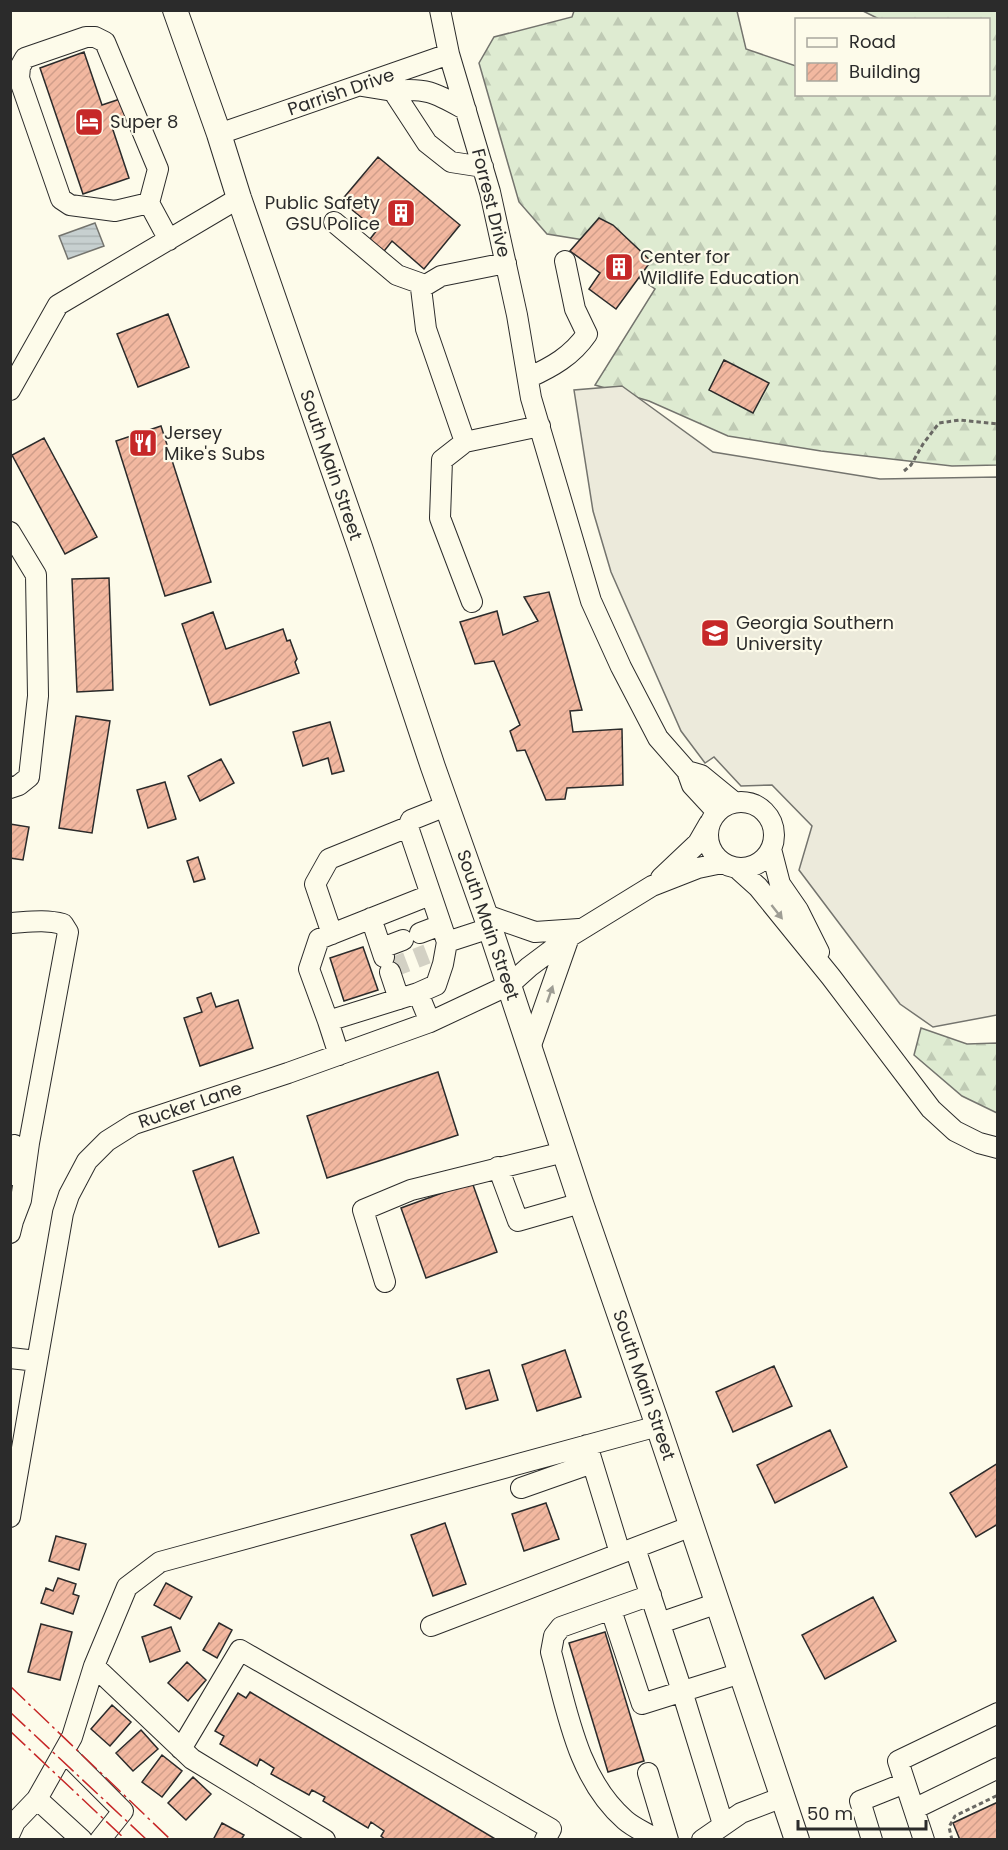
<svg xmlns="http://www.w3.org/2000/svg" width="1008" height="1850" font-family="Poppins,sans-serif">
  <style>
    .forest { fill: url(#forest-firs); stroke: #74746e; stroke-width: 1.5 }
    .parking { fill: #eceadb; stroke: #74746e; stroke-width: 1.5 }
    .water { fill: url(#water-rules); stroke: #74746e; stroke-width: 1.5 }
    .building { fill: url(#building-hatch); stroke: #2b2b2b; stroke-width: 1.5 }
    .lines { fill: none; stroke-linecap: round; stroke-linejoin: round }
    .minor-tunnel { stroke: #d3d1c4; stroke-width: 20; stroke-dasharray: 20 10; stroke-linecap: butt }
    .minor-casing { stroke: #2b2b2b; stroke-width: 22 }
    .major-casing { stroke: #2b2b2b; stroke-width: 26 }
    .path { stroke: #6a6964; stroke-width: 3; stroke-dasharray: 4.5 3; stroke-linecap: butt }
    .minor { stroke: #fdfbea; stroke-width: 20 }
    .major { stroke: #fdfbea; stroke-width: 24 }
    .power { stroke: #c62828; stroke-width: 1.5; stroke-dasharray: 21 4.5 3 4.5; stroke-linecap: butt }
    .oneway { fill: #9e9d94 }
    .labels { text-anchor: middle; stroke-width: 4.5; stroke-linejoin: round; paint-order: stroke }
    .street-label { font-size: 18px; fill: #2b2b2b; stroke: #fdfbea }
    .poi-label { font-size: 18px; fill: #2b2b2b; stroke: #fdfbea; text-anchor: start }
  </style>
  <defs>
    <pattern id="forest-firs" width="22" height="20" patternUnits="userSpaceOnUse" patternTransform="scale(1.5)"><rect width="22" height="20" fill="#deebd1"/><path d="M5 1l3.5 6h-7zM16 11l3.5 6h-7z" fill="#bfcab4"/></pattern>
    <pattern id="water-rules" width="6" height="5" patternUnits="userSpaceOnUse" patternTransform="scale(1.5)"><rect width="6" height="5" fill="#c7d0d0"/><path d="M0 2.5h6" fill="none" stroke="#abb3b3"/></pattern>
    <pattern id="building-hatch" width="6" height="6" patternUnits="userSpaceOnUse" patternTransform="scale(1.5)"><rect width="6" height="6" fill="#f2b8a0"/><path d="M-1 1l2-2M0 6l6-6M5 7l2-2" fill="none" stroke="#d09e8a"/></pattern>
  </defs>
  <rect width="100%" height="100%" fill="#fdfbea"/>
  <path class="forest" d="M574,11H737L746,49L796,66V94H988V20L879,19L863,11H997V465L952,466L821,451L728,436L649,401L595,385L655,289L584,240L547,234L519,202L479,63L494,37L572,17Z
    M921,1028L967,1044L997,1043V1113L962,1096L914,1055Z"/>
  <path class="parking" d="M622,386L713,452L880,479L997,477V1015L933,1027L900,1004L799,870L812,826L772,785L741,786L714,757L705,763L681,731L611,572L593,511L574,390Z"/>
  <path class="water" d="M95,223L104,246L68,259L59,236Z"/>
  <path class="building" d="M84,52L102,105L120,99L127,119L111,124L129,178L83,194L40,68Z
    M378,157L460,225L424,269L392,241L381,255L367,243L377,230L341,201Z
    M599,218L613,225L651,261L616,309L589,289L600,273L570,251Z
    M168,314L189,367L138,387L117,334Z
    M724,360L769,383L753,413L709,390Z
    M161,426L211,582L165,596L116,441Z
    M44,438L97,537L65,554L12,455Z
    M109,578L113,690L77,692L72,579Z
    M549,592L582,710L570,711L573,732L622,729L623,785L567,788L565,799L546,800L525,750L517,751L510,731L520,725L494,661L475,664L460,622L497,611L503,635L538,621L524,597Z
    M213,612L226,649L283,629L287,641L290,640L297,659L295,662L299,673L210,705L182,624Z
    M76,716L110,721L92,833L59,828Z
    M330,722L344,771L332,774L328,758L303,766L293,732Z
    M221,759L234,783L200,801L188,776Z
    M165,782L176,819L148,828L137,790Z
    M10,824L29,827L23,860L10,858Z
    M198,857L205,879L194,882L187,861Z
    M363,947L378,990L344,1001L330,958Z
    M211,993L216,1007L238,1000L253,1048L200,1066L184,1018L202,1012L197,998Z
    M438,1072L458,1135L327,1178L307,1116Z
    M233,1157L259,1233L219,1247L193,1171Z
    M472,1182L497,1252L426,1278L401,1208Z
    M565,1350L581,1397L537,1411L522,1365Z
    M774,1366L792,1406L733,1432L716,1392Z
    M489,1370L498,1400L466,1409L457,1379Z
    M830,1430L847,1467L775,1503L757,1465Z
    M998,1463V1524L976,1537L950,1493Z
    M546,1503L559,1539L524,1551L512,1514Z
    M445,1523L466,1584L433,1596L411,1535Z
    M56,1536L86,1544L79,1570L49,1561Z
    M58,1578L76,1584L73,1594L79,1596L73,1614L41,1603L46,1588L53,1591Z
    M166,1583L192,1597L180,1619L154,1605Z
    M873,1597L896,1641L825,1679L802,1635Z
    M219,1623L232,1630L217,1658L203,1650Z
    M41,1624L72,1632L60,1680L28,1672Z
    M171,1627L180,1651L150,1662L142,1637Z
    M605,1632L644,1761L608,1772L569,1643Z
    M187,1662L206,1680L188,1701L168,1683Z
    M250,1692L497,1840H386L381,1836L384,1831L371,1822L368,1828L323,1801L325,1797L312,1790L309,1795L271,1774L274,1768L260,1759L257,1766L220,1744L224,1736L215,1731L238,1693L246,1698Z
    M112,1705L131,1722L110,1746L91,1729Z
    M141,1730L158,1749L133,1771L116,1753Z
    M162,1755L182,1771L162,1797L142,1782Z
    M193,1777L211,1794L186,1820L168,1803Z
    M998,1802V1840H960L953,1823Z
    M222,1823L244,1835L241,1840H213Z"/>
  <g class="lines">
    <path class="minor-tunnel" d="M388,969L427,954"/>
    <g class="minor-casing">
      <path id="minor" d="M440,10L449,54L490,192L517,315L531,398L591,601L621,667L658,738L687,771L692,785L717,812
        M362,86L393,91L427,143L451,162L483,167
        M393,91C427,87 437,94 466,110
        M219,134L449,54
        M149,203L115,211L70,205L61,199L19,78L20,67L25,58L86,37H95L105,42L158,169L149,203L169,240
        M334,222L397,275L425,285
        M528,378C552,367 572,356 587,334L575,309L565,261
        M10,390L58,305L239,198
        M465,442L426,329L421,288L441,276L506,263
        M10,532L36,575L38,696L29,777L19,785L10,788
        M472,602L440,518L442,460L465,442L540,426
        M687,771L701,775L734,802
        M708 835a33 33 0 1 1 66 0a33 33 0 1 1-66 0Z
        M446,806L411,820L408,827L447,942
        M771,849L780,884L798,910L819,952
        M738,869L758,887L831,977L931,1109L955,1131L979,1143L998,1148
        M661,878L698,843L709,824
        M486,915L535,932L579,929
        M371,918L384,957
        M10,923C28,922 45,919 63,924L68,932L29,1143L21,1200L13,1221L10,1233
        M420,933L441,925
        M332,934L315,884L329,859L408,827
        M382,948L403,940
        M390,972L399,999
        M328,1021L309,969L319,939L430,895
        M430,1022L418,993L436,985L443,964L447,942L490,928
        M530,1048L569,937
        M339,1055L328,1021L418,993
        M498,1167L518,1221L581,1203
        M10,1175L14,1145
        M385,1282L363,1210L411,1190L564,1152
        M10,1358L37,1361
        M587,1445L620,1553
        M521,1488L592,1463
        M10,1517L63,1213L69,1195L87,1161L107,1141L134,1124L288,1073L430,1022L509,985L529,967L569,937L652,886L698,868L722,863
        M635,1548L682,1691L723,1824
        M651,1595L561,1627L554,1636L551,1652C567,1710 577,1778 625,1820C634,1828 647,1833 657,1840
        M611,1610L642,1704L741,1673
        M660,1623L718,1603
        M431,1626L692,1526
        M181,1749L240,1650L551,1829L545,1840
        M64,1752L123,1811L100,1840
        M648,1773L668,1840
        M914,1809L998,1768
        M10,1833L15,1822L37,1799
        M82,1840L37,1799L72,1737L94,1666
        M325,1840L192,1759L94,1666L127,1587L160,1562L658,1426
        M702,1840L741,1813L783,1797
        M872,1840L860,1801L905,1783
        M924,1840L898,1761L998,1713"/>
    </g>
    <g class="major-casing">
      <path id="major" d="M175,10L219,134L239,198L360,547L433,767L490,928L581,1203L658,1426L797,1840"/>
    </g>
    <path class="path" d="M904,471L911,465L923,444L939,423L960,420L998,424
      M952,1840L949,1827L955,1816L998,1795"/>
    <use href="#minor" class="minor"/>
    <use href="#major" class="major"/>
    <path class="power" d="M10,1686L171,1840
      M10,1712L147,1840
      M10,1731L126,1840"/>
  </g>
  <defs><path id="oneway-solid" d="M-6-.8H1V-3.2L6.5 0L1 3.2V.8H-6Z" transform="scale(1.5)"/></defs>
  <g class="oneway">
    <use href="#oneway-solid" transform="translate(777 912) rotate(52)"/>
    <use href="#oneway-solid" transform="translate(550 994) rotate(-71)"/>
  </g>
  <defs>
    <g id="hotel-square" transform="scale(1.5)"><rect x="-9" y="-9" width="18" height="18" rx="4" fill="#c62828" stroke="#fdfbea"/><path d="M-6-4.5h1.5V1H6V5H4.5V3h-9V5H-6ZM-4 0a1.8 1.8 0 1 1 3.6 0ZM.5 0V-2.5h3Q6-2.5 6 0Z" fill="#fff"/></g>
    <g id="building-square" transform="scale(1.5)"><rect x="-9" y="-9" width="18" height="18" rx="4" fill="#c62828" stroke="#fdfbea"/><path d="M-4-6H4V6H1V3H-1V6H-4ZM-2.5-4.3h1.7v1.8h-1.7ZM.8-4.3h1.7v1.8H.8ZM-2.5-1h1.7V.8h-1.7ZM.8-1h1.7V.8H.8Z" fill="#fff"/></g>
    <g id="restaurant-square" transform="scale(1.5)"><rect x="-9" y="-9" width="18" height="18" rx="4" fill="#c62828" stroke="#fdfbea"/><path d="M-5-6h1v4h1v-4h1v4h1v-4h1v5L-1.5 .5V6h-2V.5L-5-1ZM5-6V6H3V1.5H1.5Q1.5-4 5-6Z" fill="#fff"/></g>
    <g id="university-square" transform="scale(1.5)"><rect x="-9" y="-9" width="18" height="18" rx="4" fill="#c62828" stroke="#fdfbea"/><path d="M0-5L7-2L0 1L-7-2ZM-4 1L0 2.5L4 1V4Q0 6-4 4Z" fill="#fff"/></g>
  </defs>
  <g fill-rule="evenodd">
    <use href="#hotel-square" x="89" y="122"/>
    <use href="#building-square" x="401" y="213"/>
    <use href="#building-square" x="619" y="267"/>
    <use href="#restaurant-square" x="143" y="443"/>
    <use href="#university-square" x="715" y="633"/>
  </g>
  <g class="labels">
    <g class="street-label">
      <text transform="translate(341 92) rotate(-19)" y="6">Parrish Drive</text>
      <text transform="translate(491 203) rotate(76)" y="6">Forrest Drive</text>
      <text transform="translate(331 465) rotate(71)" y="6">South Main Street</text>
      <text transform="translate(488 925) rotate(71)" y="6">South Main Street</text>
      <text transform="translate(190 1105) rotate(-19)" y="6">Rucker Lane</text>
      <text transform="translate(644 1385) rotate(71)" y="6">South Main Street</text>
    </g>
    <g class="poi-label">
      <text x="110" y="128">Super 8</text>
      <text x="380" y="209" text-anchor="end">Public Safety<tspan x="380" dy="21">GSU Police</tspan></text>
      <text x="640" y="263">Center for<tspan x="640" dy="21">Wildlife Education</tspan></text>
      <text x="164" y="439">Jersey<tspan x="164" dy="21">Mike's Subs</tspan></text>
      <text x="736" y="629">Georgia Southern<tspan x="736" dy="21">University</tspan></text>
    </g>
  </g>
  <rect width="1008" height="1850" fill="none" stroke="#2b2b2b" stroke-width="24"/>
  <rect x="795" y="18" width="195" height="78" fill="#fdfbea" stroke="#a9a89e" stroke-width="1.5"/>
  <rect x="807" y="38" width="30" height="9" fill="#fdfbea" stroke="#a9a89e" stroke-width="1.5"/>
  <text x="849" y="48" font-size="18" fill="#2b2b2b">Road</text>
  <rect x="807" y="63" width="30" height="18" fill="url(#building-hatch)" stroke="#a9a89e" stroke-width="1.5"/>
  <text x="849" y="78" font-size="18" fill="#2b2b2b">Building</text>
  <path d="M798 1820v9h128v-9" fill="none" stroke="#2b2b2b" stroke-width="3"/>
  <text x="807" y="1820" font-size="18" fill="#2b2b2b" stroke="#fdfbea" stroke-width="4.5" paint-order="stroke">50 m</text>
</svg>
